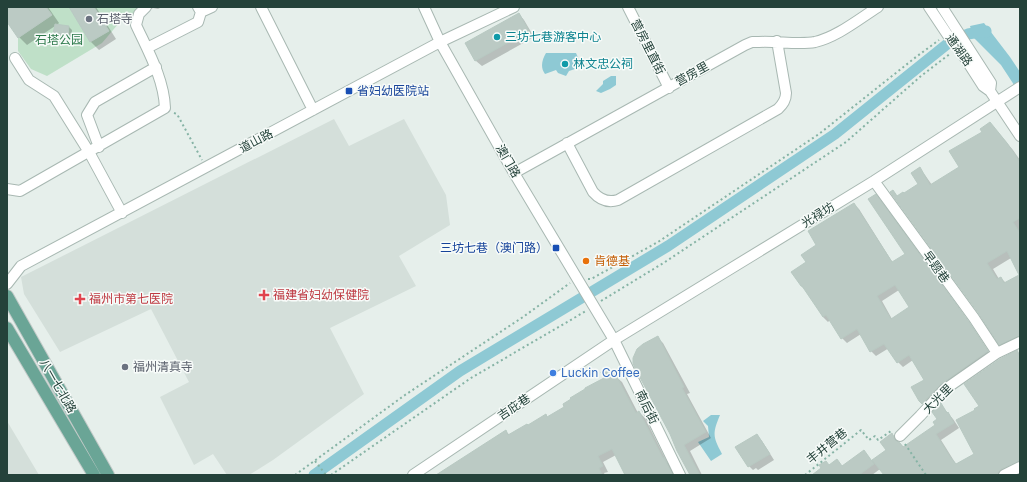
<svg xmlns="http://www.w3.org/2000/svg" width="1027" height="482" font-family="Inter,'Noto Sans SC',sans-serif">
  <style>
    .built { fill: #d4dfda }
    .green { fill: #bfe0c8 }
    .water { fill: #8ec9d4 }
    .shadow { fill: #0003; fill-rule: evenodd }
    .lines { fill: none; stroke-linecap: round; stroke-linejoin: round }
    .canal { stroke: #8ec9d4; stroke-width: 11 }
    .building { fill: #bbcac4; stroke: #b8c9c2; fill-rule: evenodd }
    .minor-casing { stroke: #a8b8b2; stroke-width: 12 }
    .major-casing { stroke: #c2cac8; stroke-width: 14 }
    .path { stroke: #86b3a5; stroke-width: 2; stroke-dasharray: 2 3; stroke-linecap: butt }
    .minor { stroke: #fff; stroke-width: 10 }
    .major { stroke: #6aa596; stroke-width: 12 }
    .worship-dot { fill: #6b7280; stroke: #f7fbf9; stroke-width: 1.5 }
    .culture-dot { fill: #0f9aa8; stroke: #f7fbf9; stroke-width: 1.5 }
    .transit-dot { fill: #1a4fb4; stroke: #f7fbf9; stroke-width: 1.5 }
    .food-dot { fill: #e8710a; stroke: #f7fbf9; stroke-width: 1.5 }
    .health-dot { fill: #e0444e; stroke: #f7fbf9; stroke-width: 1.5 }
    .shop-dot { fill: #3f7fe0; stroke: #f7fbf9; stroke-width: 1.5 }
    .labels { text-anchor: middle; stroke-width: 3; stroke-linejoin: round; paint-order: stroke }
    .worship-label { font-size: 12px; fill: #5b616d; stroke: #f7fbf9; text-anchor: start }
    .culture-label { font-size: 12px; fill: #0d838f; stroke: #f7fbf9; text-anchor: start }
    .park-label { font-size: 12px; fill: #2d7a4b; stroke: #f7fbf9 }
    .street-label { font-size: 12px; fill: #24423a; stroke: #f7fbf9 }
    .transit-label { font-size: 12px; fill: #164399; stroke: #f7fbf9; text-anchor: start }
    .food-label { font-size: 12px; fill: #c56008; stroke: #f7fbf9; text-anchor: start }
    .health-label { font-size: 12px; fill: #be3a42; stroke: #f7fbf9; text-anchor: start }
    .shop-label { font-size: 12px; fill: #366cbe; stroke: #f7fbf9; text-anchor: start }
  </style>
  <rect width="100%" height="100%" fill="#e6efeb"/>
  <path class="built" d="M334,119L349,146L404,119L446,195L450,225L399,256L416,286L330,328L364,394L273,460L249,475H227L213,454L194,465L160,397L189,382L151,309L60,352L24,294L21,277Z
    M7,421L39,475H7Z"/>
  <path class="green" d="M46,7H69L90,42L109,31L94,7H142L119,23L102,43L47,76L31,69L18,51V38L52,15Z"/>
  <path class="water" d="M984,23L1010,57L1020,72V94L1001,65L973,37L970,26Z
    M546,53H576L580,62L578,68L569,71L566,76L558,73L556,70L545,74C540,67 542,60 546,53Z
    M611,76H616V85L610,89L601,93L596,91L603,84V81Z
    M711,415H720C712,434 713,437 722,454L711,461L698,442L709,437L708,426L703,421Z"/>
  <path class="shadow" d="M7,7H48L59,23L57,25L69,27L72,30L71,40L67,43L62,42L58,38L55,26L27,45L19,37L7,20Z
    M70,7H96L116,39L99,50L91,42Z
    M145,7H162L158,9L153,8L149,10Z
    M519,14L524,20L534,37L482,66L476,61L466,44Z
    M996,130L1013,150L1020,160V228H1019L1020,231V344L1006,350L1000,344L980,314L892,191L898,197L904,194L919,184V169L925,175L932,185L960,167ZM1011,258L1020,276L1006,283L1001,278L999,279L993,269Z
    M880,200L973,328L992,357L928,408L920,400L925,380L913,360L903,367L898,362L889,348L876,356L871,351L861,334L847,343L842,338L830,320L828,322L823,317L807,291L801,286L808,263L818,246L854,204L859,209L893,263L906,254ZM899,290L911,307L892,319L882,301Z
    M657,337L663,343L690,393L687,394L711,438L690,451L702,475H691Z
    M1017,352L1020,354V468L1007,475H885L880,469L872,475H813L829,466L843,467L864,452L872,461L887,450L892,434L897,439L899,443L904,447L937,425L941,405L953,419L959,428L941,440L956,464L976,454V410L981,406Z
    M615,376L622,382L638,413L639,412L645,418L667,462L670,465L675,475H625L616,455L603,462L608,472L604,473L605,475H445L505,431L510,435L528,426L546,416L548,418Z
    M757,435L762,441L774,460L758,470L756,468L753,470L747,464Z"/>
  <g class="lines">
    <path class="canal" d="M314,475L460,371L668,246L835,134L951,41L968,34L986,31V32"/>
  </g>
  <path class="building" d="M7,7H46L52,15L18,38L7,22Z
    M69,7H94L109,31L90,42Z
    M519,13L529,31L475,61L465,43Z
    M55,24L69,26L68,36L63,39H57L53,34Z
    M990,122L1007,143L1020,162V218L1013,222L1020,233V336L999,345L979,314L890,192L893,190L897,196L903,192L904,193L918,184L911,173L920,167L930,185L959,167L949,151L982,132L980,129ZM1007,251L1019,275L1004,283L1001,277L997,279L987,263Z
    M876,194L969,322L988,351L940,385L922,404L919,401L911,387L924,380L909,355L897,363L884,344L870,352L857,329L841,339L826,315L823,317L802,286H801L791,272L806,262L801,255L816,245L808,231L854,203L892,262L905,254L868,199ZM895,285L909,307L891,319L877,296Z
    M658,336L684,387L682,388L706,432L684,445L700,475H690L677,451L670,434L635,368L633,363V358L637,349L643,344Z
    M1017,350L1020,356V461L1001,469L998,472V475H884L872,460L886,450L880,442L892,433L895,440L900,443L903,447L935,425L933,422L937,419L932,412L941,403L947,413L948,412L954,423L936,434L951,458L956,464L974,454L956,420L975,410L974,409L979,406L964,384L1000,359Z
    M601,372H609L616,375L636,413L639,411L663,458H664L673,475H625L612,449L598,456L603,466L599,468L602,475H436L506,430L508,435L527,424L528,425L546,414L547,417L564,407L563,404L571,399L570,398L585,389V388L604,378Z
    M757,434L770,454L748,467L735,447Z
    M864,450L874,464L859,475H812L821,468L819,465L826,461L829,465L837,459L842,466Z"/>
  <g class="lines">
    <g class="minor-casing">
      <path id="minor" d="M261,7L313,110
        M424,7L440,42L514,173L614,340L680,475
        M628,7L669,88
        M929,7L947,34L958,47L983,86L990,91L1020,136
        M942,7L991,83L990,91
        M201,12L212,7
        M147,48L198,22L201,12L198,7
        M15,58L29,80L54,96L89,152L122,213
        M567,143L593,192C600,200 608,203 618,200L778,109C783,104 786,100 786,93L777,41
        M99,147L87,115L95,102L156,67
        M514,173L745,45L752,42H759C777,41 799,45 815,42C837,37 859,19 878,7
        M874,181L974,318L997,353
        M7,189L20,191L165,108C164,79 148,51 136,25L139,14L146,7
        M7,284L21,266L440,42L514,7
        M900,436L920,416L944,390L997,353L1020,342
        M413,475L614,340L874,181L1020,87
        M1004,475L1020,467"/>
    </g>
    <g class="major-casing">
      <path id="major" d="M7,296L108,475
        M7,328L94,475"/>
    </g>
    <path class="path" d="M174,113L177,114L202,160
      M588,279H591L658,242L819,134L916,57L939,40
      M601,301L665,262L846,142L921,76L951,53
      M905,444L926,475
      M315,461L326,475
      M295,475L405,395L523,317L570,283
      M331,475L471,378L586,311
      M805,475L861,430L869,440L875,436L878,440L891,431"/>
    <use href="#minor" class="minor"/>
    <use href="#major" class="major"/>
  </g>
  <g class="worship-dot">
    <circle cx="89" cy="19" r="4"/>
    <circle cx="125" cy="367" r="4"/>
  </g>
  <g class="culture-dot">
    <circle cx="497" cy="37" r="4"/>
    <circle cx="565" cy="64" r="4"/>
  </g>
  <g class="transit-dot">
    <rect x="345" y="87" width="8" height="8" rx="2"/>
    <rect x="552" y="244" width="8" height="8" rx="2"/>
  </g>
  <circle class="food-dot" cx="586" cy="261" r="4"/>
  <g class="health-dot">
    <path d="M262 289h4v4h4v4h-4v4h-4v-4h-4v-4h4z"/>
    <path d="M78 293h4v4h4v4h-4v4h-4v-4h-4v-4h4z"/>
  </g>
  <circle class="shop-dot" cx="553" cy="373" r="4"/>
  <g class="labels">
    <g class="worship-label">
      <text x="97" y="23">石塔寺</text>
      <text x="133" y="371">福州清真寺</text>
    </g>
    <g class="culture-label">
      <text x="505" y="41">三坊七巷游客中心</text>
      <text x="573" y="68">林文忠公祠</text>
    </g>
    <g class="park-label">
      <text x="59" y="44">石塔公园</text>
    </g>
    <g class="street-label">
      <text transform="translate(648 47) rotate(63)" y="4">营房里直街</text>
      <text transform="translate(959 50) rotate(54)" y="4">通湖路</text>
      <text transform="translate(692 74) rotate(-29)" y="4">营房里</text>
      <text transform="translate(256 141) rotate(-28)" y="4">道山路</text>
      <text transform="translate(508 161) rotate(60)" y="4">澳门路</text>
      <text transform="translate(818 215) rotate(-32)" y="4">光禄坊</text>
      <text transform="translate(936 267) rotate(54)" y="4">早题巷</text>
      <text transform="translate(58 386) rotate(60)" y="4">八一七北路</text>
      <text transform="translate(938 399) rotate(-45)" y="4">大光里</text>
      <text transform="translate(514 407) rotate(-34)" y="4">吉庇巷</text>
      <text transform="translate(647 407) rotate(64)" y="4">南后街</text>
      <text transform="translate(827 446) rotate(-39)" y="4">丰井营巷</text>
    </g>
    <g class="transit-label">
      <text x="357" y="95">省妇幼医院站</text>
      <text x="548" y="252" text-anchor="end">三坊七巷（澳门路）</text>
    </g>
    <g class="food-label">
      <text x="594" y="265">肯德基</text>
    </g>
    <g class="health-label">
      <text x="273" y="299">福建省妇幼保健院</text>
      <text x="89" y="303">福州市第七医院</text>
    </g>
    <g class="shop-label">
      <text x="561" y="377">Luckin Coffee</text>
    </g>
  </g>
  <rect width="1027" height="482" fill="none" stroke="#24423a" stroke-width="16"/>
</svg>
